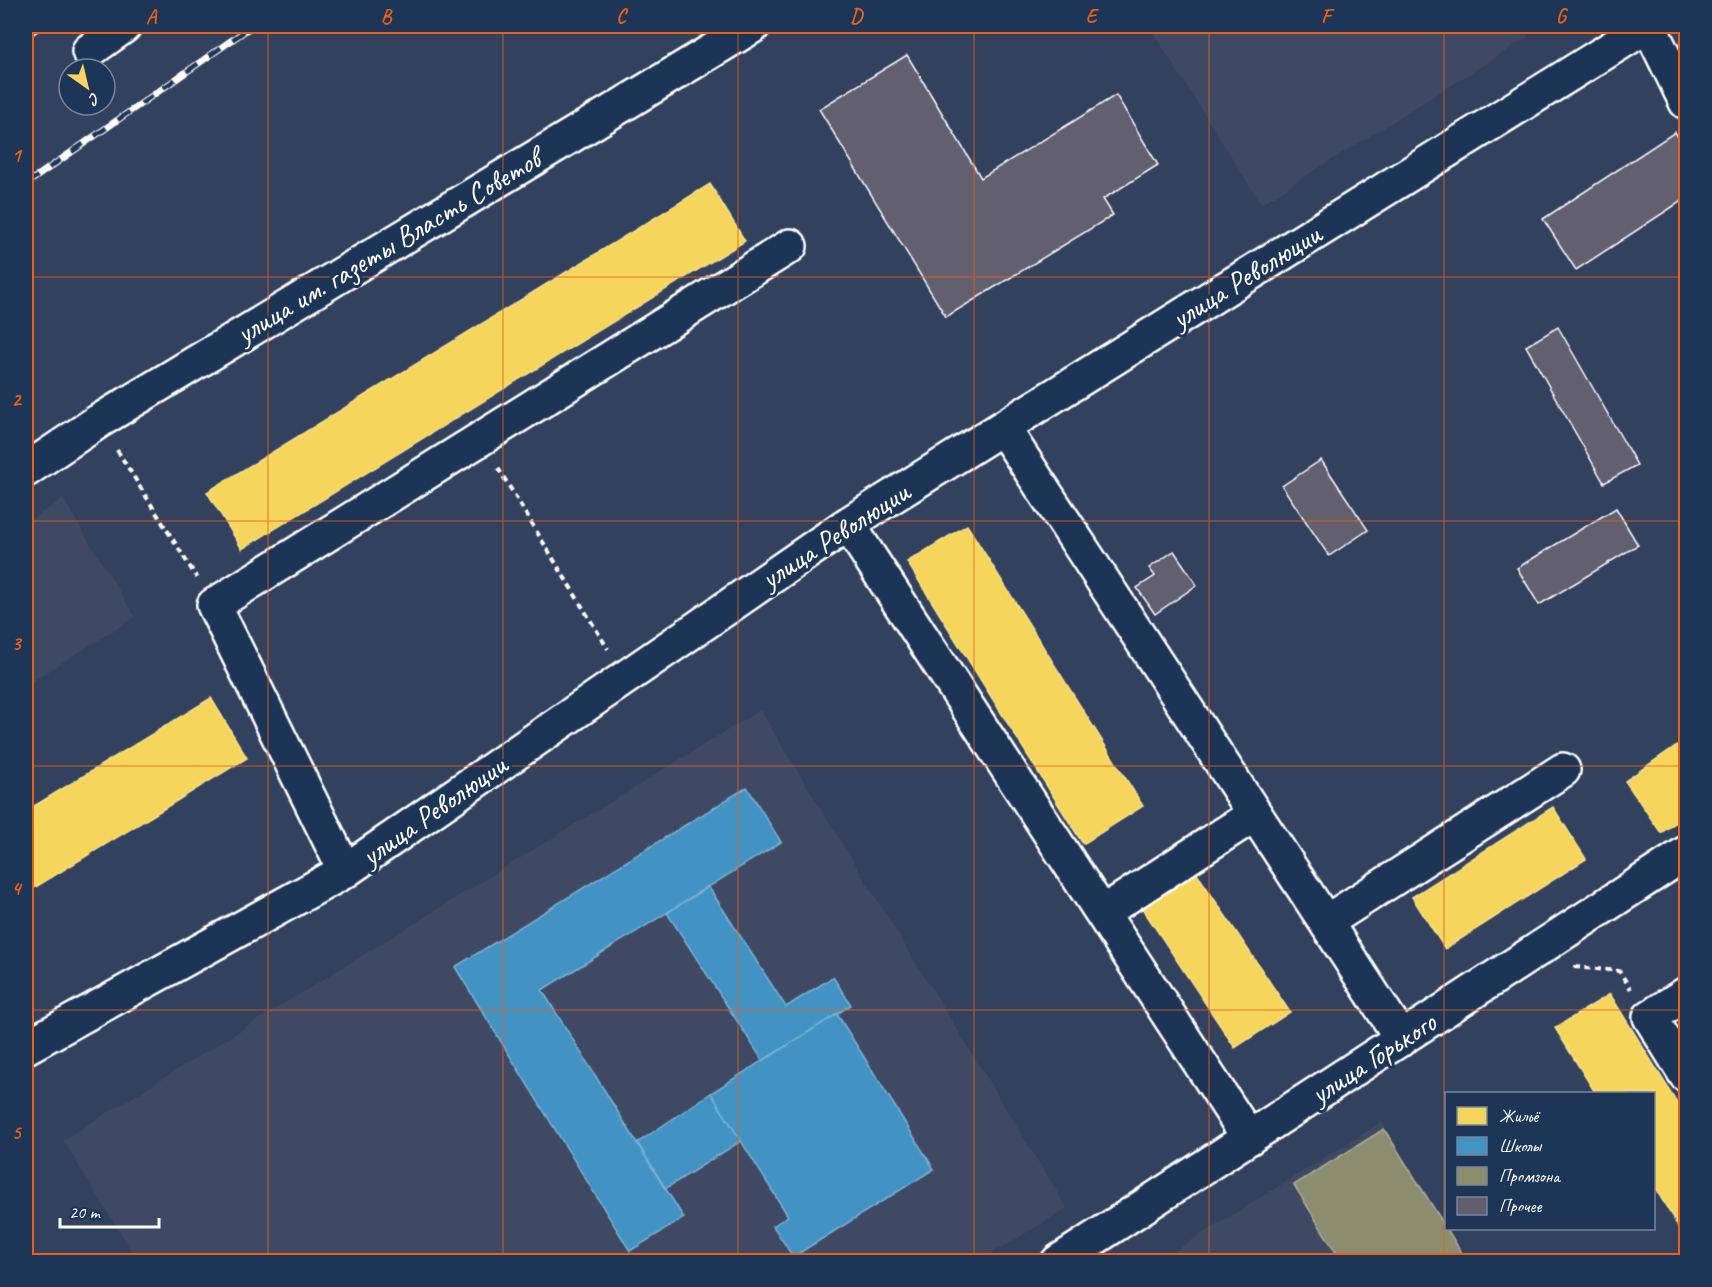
<svg xmlns="http://www.w3.org/2000/svg" width="1712" height="1287" font-family="Caveat,sans-serif">
  <style>
    .built { fill: #404a63 }
    .homes { fill: #f6d55c; stroke: #f9e28d; stroke-width: 1.5 }
    .schools { fill: #4393c3; stroke: #7bb3d5; stroke-width: 1.5 }
    .industry { fill: #8c8c6e; stroke: #aeae9a; stroke-width: 1.5 }
    .building { fill: #625e6e; stroke: #fff; stroke-width: 1.5 }
    .lines { fill: none; stroke-linecap: round; stroke-linejoin: round }
    .minor-casing { stroke: #fff; stroke-width: 38 }
    .path { stroke: #fff; stroke-width: 4; stroke-dasharray: 6 4.5; stroke-linecap: butt }
    .minor { stroke: #1d3557; stroke-width: 33 }
    .rail-casing { stroke: #fff; stroke-width: 7 }
    .rail { stroke: #1d3557; stroke-width: 4.5; stroke-dasharray: 14; stroke-linecap: butt }
    .grid { fill: none; stroke: #e96118; stroke-width: 1.5; stroke-opacity: 0.55 }
    .labels { text-anchor: middle; stroke-width: 6; stroke-linejoin: round; paint-order: stroke }
    .street-label { font-size: 30px; fill: #fff; stroke: #1d3557 }
    .neatline { fill: none; stroke: #e96118; stroke-width: 2 }
    .grid-label { font-size: 20px; text-anchor: middle; font-weight: bold; fill: #e96118 }
  </style>
  <rect width="100%" height="100%" fill="#32415e"/>
  <filter id="ink" filterUnits="userSpaceOnUse"><feTurbulence type="fractalNoise" baseFrequency=".0167" numOctaves="2"/><feDisplacementMap in="SourceGraphic" scale="12" xChannelSelector="R" yChannelSelector="G"/><feConvolveMatrix kernelMatrix="1 2 1 2 8 2 1 2 1" color-interpolation-filters="sRGB"/></filter>
  <g filter="url(#ink)">
    <path class="built" d="M1149,26H1521L1528,37L1261,204Z
      M63,499L135,617L26,685V523Z
      M760,710L1067,1208L980,1261H138L63,1140Z
      M1382,1122L1468,1261L1157,1262Z"/>
    <path class="homes" d="M710,184L745,241L242,549L207,492Z
      M967,525L1143,806L1083,844L907,562Z
      M211,698L247,758L26,893V811Z
      M1686,739V815L1661,833L1625,781Z
      M1553,807L1586,859L1445,949L1412,897Z
      M1196,872L1290,1012L1235,1048L1142,908Z
      M1610,994L1686,1117V1240L1654,1186V1094H1596L1555,1028Z"/>
    <path class="schools" d="M747,787L781,842L542,990L684,1218L630,1251L455,967Z
      M708,886L786,1007L833,977L851,1005L763,1061L667,913Z
      M837,1014L934,1169L793,1257L773,1226L788,1216L711,1093Z
      M711,1093L741,1141L665,1189L637,1143Z"/>
    <path class="industry" d="M1384,1129L1467,1261L1466,1262H1342L1294,1185Z"/>
    <path class="building" d="M26,26H45L26,39Z
      M907,55L981,178L1116,95L1158,165L1103,199L1113,215L946,317L819,109Z
      M1675,132L1686,150V198L1576,270L1543,219Z
      M1558,327L1637,465L1604,483L1526,346Z
      M1321,460L1368,530L1329,556L1282,486Z
      M1616,508L1638,545L1539,605L1517,568Z
      M1174,551L1197,585L1155,614L1137,588L1155,576L1149,568Z"/>
    <g class="lines">
      <g class="minor-casing">
        <path id="minor" d="M1649,26L1686,102
          M89,51L124,26
          M1003,428L1402,1039
          M26,470L99,421L753,26
          M848,524L1102,913L1255,814
          M345,871L214,605L790,246
          M1102,913L1249,1138
          M1326,922L1563,770
          M1686,994L1650,1017L1686,1075
          M26,1047L345,871L848,524L1647,26
          M1058,1262L1686,853"/>
      </g>
      <path class="path" d="M117,450L197,578
        M498,468L608,649
        M1574,967L1619,971L1631,989"/>
      <use href="#minor" class="minor"/>
      <g class="rail-casing">
        <path id="rail" d="M26,184L252,26"/>
      </g>
      <use href="#rail" class="rail"/>
    </g>
  </g>
  <path class="grid" d="M268,26V1262M503,26V1262M738,26V1262M974,26V1262M1209,26V1262M1444,26V1262M26,277H1686M26,521H1686M26,766H1686M26,1010H1686"/>
  <g class="labels">
    <g class="street-label">
      <text transform="translate(388 246) rotate(-31)" y="10">улица им. газеты Власть Советов</text>
      <text transform="translate(1246 276) rotate(-32)" y="10">улица Революции</text>
      <text transform="translate(835 535) rotate(-33)" y="10">улица Революции</text>
      <text transform="translate(434 810) rotate(-35)" y="10">улица Революции</text>
      <text transform="translate(1373 1058) rotate(-33)" y="10">улица Горького</text>
    </g>
  </g>
  <rect width="1712" height="1287" fill="none" stroke="#1d3557" stroke-width="66"/>
  <rect x="1445" y="1092" width="210" height="138" fill="#1d3557" stroke="#77869a" stroke-width="1.5"/>
  <rect x="1457" y="1107" width="30" height="18" fill="#f6d55c" stroke="#77869a" stroke-width="1.5"/>
  <text x="1499" y="1122" font-size="18" fill="#ffffff">Жильё</text>
  <rect x="1457" y="1137" width="30" height="18" fill="#4393c3" stroke="#77869a" stroke-width="1.5"/>
  <text x="1499" y="1152" font-size="18" fill="#ffffff">Школы</text>
  <rect x="1457" y="1167" width="30" height="18" fill="#8c8c6e" stroke="#77869a" stroke-width="1.5"/>
  <text x="1499" y="1182" font-size="18" fill="#ffffff">Промзона</text>
  <rect x="1457" y="1197" width="30" height="18" fill="#625e6e" stroke="#77869a" stroke-width="1.5"/>
  <text x="1499" y="1212" font-size="18" fill="#ffffff">Прочее</text>
  <g transform="translate(87 87) rotate(146)"><circle r="28" fill="#1d3557" stroke="#77869a" stroke-width="1.5"/>
  <path d="M0-4.5L10 22L0 15L-10 22Z" fill="#ffd166"/>
  <text y="-9" font-size="16" font-weight="bold" text-anchor="middle" fill="#ffffff">С</text>
  </g>
  <path d="M60 1218v9h99v-9" fill="none" stroke="#ffffff" stroke-width="3"/>
  <text x="69" y="1218" font-size="18" fill="#ffffff" stroke="#1d3557" stroke-width="4.5" paint-order="stroke">20 m</text>
  <rect x="33" y="33" width="1646" height="1221" class="neatline"/>
  <g class="grid-label">
    <text x="151" y="23">A</text>
    <text x="386" y="23">B</text>
    <text x="621" y="23">C</text>
    <text x="856" y="23">D</text>
    <text x="1091" y="23">E</text>
    <text x="1326" y="23">F</text>
    <text x="1561" y="23">G</text>
    <text x="16" y="162">1</text>
    <text x="16" y="406">2</text>
    <text x="16" y="650">3</text>
    <text x="16" y="895">4</text>
    <text x="16" y="1139">5</text>
  </g>
</svg>
